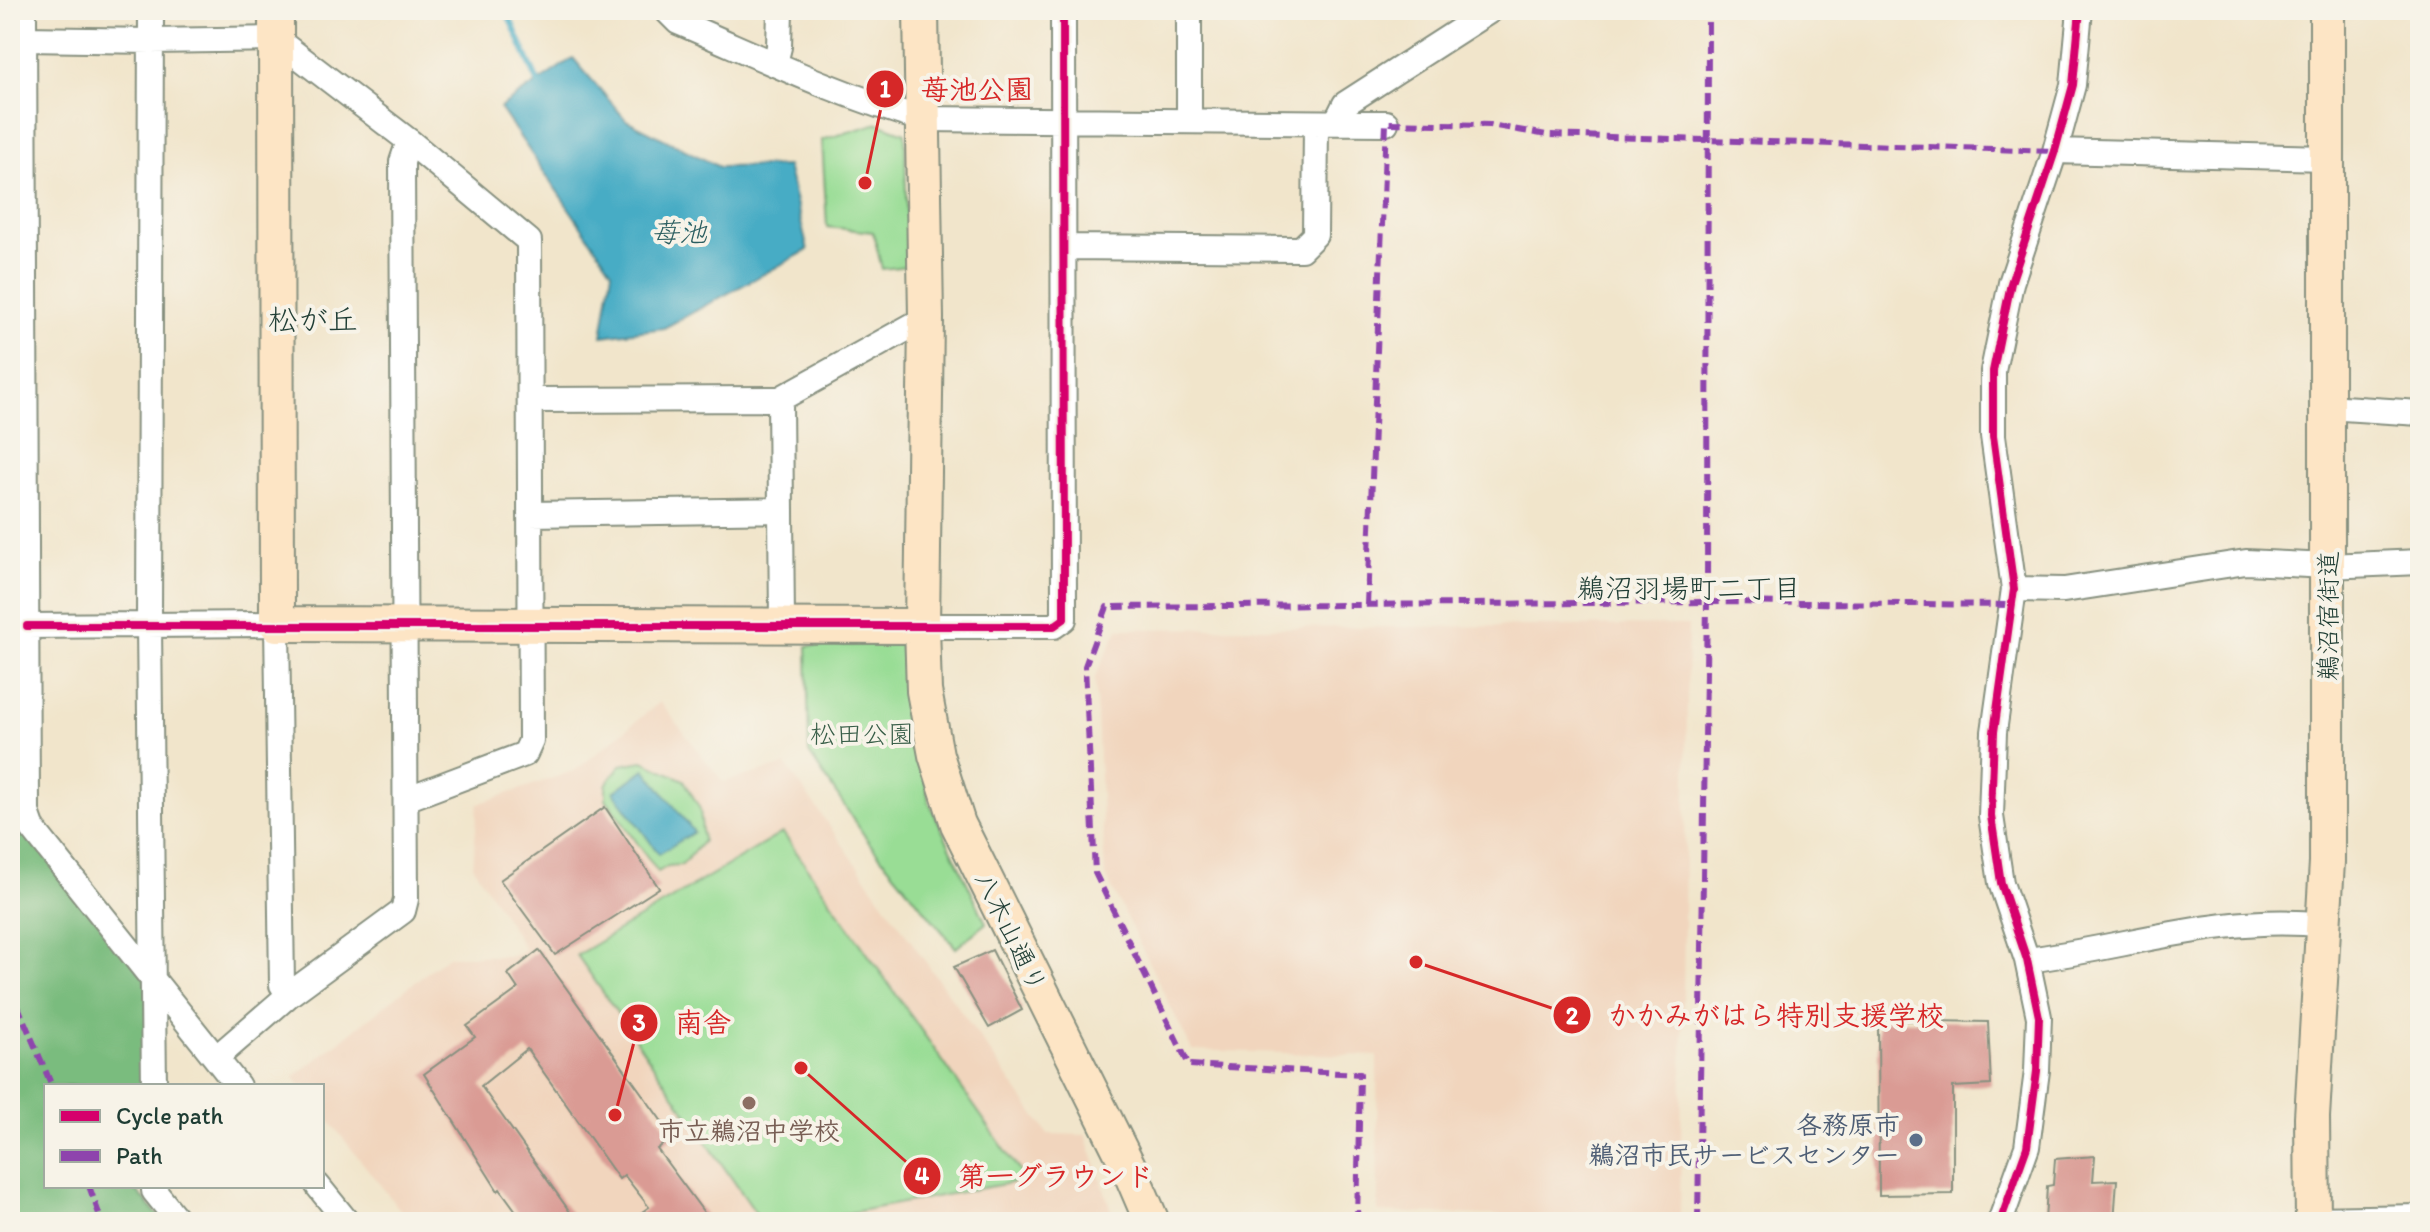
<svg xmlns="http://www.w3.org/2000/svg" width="2430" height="1232" font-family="Itim,'Klee One',sans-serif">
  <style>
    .built { fill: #f1d5bd }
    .green { fill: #99dd95; stroke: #5c8d64; stroke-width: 2 }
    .forest { fill: #7abc7e; stroke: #4c7c59; stroke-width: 2 }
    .water { fill: #46acc5; stroke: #32747c; stroke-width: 2 }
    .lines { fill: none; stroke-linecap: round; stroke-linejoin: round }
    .stream { stroke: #46acc5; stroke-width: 6 }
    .building { fill: #da9b94 }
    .street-casing { stroke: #889180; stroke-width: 28 }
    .secondary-casing { stroke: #889180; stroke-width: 38 }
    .street { stroke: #fff; stroke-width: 24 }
    .secondary { stroke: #fde5c5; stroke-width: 34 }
    .quiet { stroke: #8e44ad; stroke-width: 6; stroke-dasharray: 12 6; stroke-linecap: butt }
    .cycleway-casing { stroke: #f7f3e8; stroke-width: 13 }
    .cycleway { stroke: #d6006c; stroke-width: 8 }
    .education-dot { fill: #8d6e63; stroke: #f7f3e8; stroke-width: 3 }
    .service-dot { fill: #5c6f8a; stroke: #f7f3e8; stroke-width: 3 }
    .labels { text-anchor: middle; stroke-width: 8; stroke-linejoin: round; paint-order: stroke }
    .street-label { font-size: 26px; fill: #1f3d34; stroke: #f7f3e8 }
    .park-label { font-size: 26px; fill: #375d47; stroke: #f7f3e8 }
    .service-label { font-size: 26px; font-weight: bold; fill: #4e5e75; stroke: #f7f3e8; text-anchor: end }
    .education-label { font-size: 26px; font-weight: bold; fill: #785e54; stroke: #f7f3e8 }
    .water-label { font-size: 28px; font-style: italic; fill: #2b5e60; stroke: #f7f3e8 }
    .neighbourhood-label { font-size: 28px; fill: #1f3d34; stroke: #f7f3e8 }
    .quarter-label { font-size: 30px; fill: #1f3d34; stroke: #f7f3e8 }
    .leader { fill: none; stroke: #d62828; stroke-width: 3 }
    .callout-dot { fill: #d62828; stroke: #f7f3e8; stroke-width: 3 }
    .mark-label { font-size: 24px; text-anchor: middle; font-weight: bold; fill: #fff }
    .callout-label { font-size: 28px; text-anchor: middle; font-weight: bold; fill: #d62828; stroke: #f7f3e8; stroke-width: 8; stroke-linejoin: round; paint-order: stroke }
  </style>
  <rect width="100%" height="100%" fill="#f7f3e8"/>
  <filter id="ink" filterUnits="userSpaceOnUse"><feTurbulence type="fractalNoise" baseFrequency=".0125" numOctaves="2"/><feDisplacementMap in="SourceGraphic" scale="16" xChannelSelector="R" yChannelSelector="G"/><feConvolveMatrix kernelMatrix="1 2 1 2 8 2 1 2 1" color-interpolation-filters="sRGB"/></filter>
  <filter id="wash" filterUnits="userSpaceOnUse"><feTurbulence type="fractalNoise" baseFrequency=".006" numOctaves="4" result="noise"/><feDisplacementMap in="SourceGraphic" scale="32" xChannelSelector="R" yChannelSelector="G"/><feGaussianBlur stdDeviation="1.8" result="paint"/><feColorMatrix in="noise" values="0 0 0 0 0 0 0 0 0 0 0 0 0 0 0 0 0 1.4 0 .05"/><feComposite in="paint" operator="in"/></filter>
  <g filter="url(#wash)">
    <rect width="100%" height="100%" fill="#f1e5cb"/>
    <path class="built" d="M1688,625L1680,1220L1378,1212L1377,1056L1192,1050L1105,874L1095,677L1118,629Z
      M660,702L723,782L786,765L1048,1134L1086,1135L1115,1222H410L322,1112V1086H301L294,1077L448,956H513L525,949L473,866L478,804L576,770Z"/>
    <path class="green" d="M878,123L905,133L907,266L882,269L873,232L827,227L822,140Z
      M900,643L929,802L986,923L956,948L870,844L809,753L807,646Z
      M643,761L684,780L700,809L703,841L682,865L668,866L658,872L606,799V785L621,765Z
      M782,833H783L1026,1180L800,1222H762L577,955Z"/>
    <path class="forest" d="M10,10H14L15,812L149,984L143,1086H46V1186H137V1191L164,1222H10Z"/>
    <path class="water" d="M573,58L626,120L719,167L787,166L808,250L664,328L602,336L612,271L500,108Z
      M645,769L694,832L659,854L614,792Z"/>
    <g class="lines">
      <path class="stream" d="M506,10L538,82"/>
    </g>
    <g id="blocks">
      <path class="building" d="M605,807L659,888L555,955L500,880Z
        M539,950L673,1137L657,1149L711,1222H628L649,1207L624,1175L619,1179L527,1049L481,1086L577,1222H524L500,1189L498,1191L424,1074L475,1037L467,1026L518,989L508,974Z
        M992,950L1022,1010L989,1028L954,967Z
        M1878,1020L1988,1022L1991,1085L1953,1087V1194L1879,1195Z
        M2095,1156L2093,1181L2117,1180L2114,1222H2045L2047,1186L2053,1185L2055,1159Z"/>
    </g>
  </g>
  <g filter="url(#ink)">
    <use href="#blocks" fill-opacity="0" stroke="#889180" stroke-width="2"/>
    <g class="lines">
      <g class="street-casing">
        <path id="street" d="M24,10L27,812L33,829L238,1086
          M151,10L149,625L154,1086
          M666,10L678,22C758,56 838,95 922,119L1386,123
          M1189,10V120
          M25,39L151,41L276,39L409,141L529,241L531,741L525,754L406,799
          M775,63L779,47L780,10
          M1336,122L1345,104L1491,10
          M2055,151L2326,158
          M1064,247L1301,249L1315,235L1316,123
          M780,399L926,318
          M531,400L780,399L782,624
          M2327,407L2420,413
          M530,514L781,510
          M2014,589L2064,590L2246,562L2328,566L2420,562
          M27,626L277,624L282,985L290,994
          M922,626H1054L1064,619L1063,10
          M2027,960C2125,948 2224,913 2324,925
          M216,1058L290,994L403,911L406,899L402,162L409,141
          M154,1186V1191L179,1222
          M318,1186L347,1222
          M2313,1219L2420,1217
          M2000,1222L2027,1147L2037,1071L2039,1017L2027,960L2001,883L1991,816L1994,732L2014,589L1993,436V371L2011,283L2055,151L2073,85L2080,10"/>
      </g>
      <g class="secondary-casing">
        <path id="secondary" d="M276,10L277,624L922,626
          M921,10L926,318L922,626L924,691L936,755L958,824L1128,1166L1152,1222
          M2313,1222L2312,1117L2327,862V10"/>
      </g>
      <use href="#street" class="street"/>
      <use href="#secondary" class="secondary"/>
      <path class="quiet" d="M1367,605L1386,123L1490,125L1547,135L2055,151
        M10,988L52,1086
        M89,1186L102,1222
        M1357,1222L1360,1074L1189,1065L1095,873L1085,666L1107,607L1707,602L2014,605
        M1698,1222L1707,602L1708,10"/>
      <g class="cycleway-casing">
        <path id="cycleway" d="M27,626H1054L1064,619V597L1063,10
          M2000,1222L2027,1147L2037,1071L2039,1017L2027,960L2001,883L1991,816L1994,732L2014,589L1993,436V371L2011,283L2055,151L2073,85L2080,10"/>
      </g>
      <use href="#cycleway" class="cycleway"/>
    </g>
  </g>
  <circle class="education-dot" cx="749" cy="1103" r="8"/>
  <circle class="service-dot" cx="1916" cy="1140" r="8"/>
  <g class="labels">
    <g class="street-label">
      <text transform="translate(2328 616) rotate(-90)" y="9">鵜沼宿街道</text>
      <text transform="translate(1011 932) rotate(64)" y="9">八木山通り</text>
    </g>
    <g class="park-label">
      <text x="862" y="743">松田公園</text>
    </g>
    <g class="service-label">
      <text x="1900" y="1134">各務原市<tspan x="1900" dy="30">鵜沼市民サービスセンター</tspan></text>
    </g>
    <g class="education-label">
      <text x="749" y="1140">市立鵜沼中学校</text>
    </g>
    <g class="water-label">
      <text x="679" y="242">苺池</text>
    </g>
    <g class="neighbourhood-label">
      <text x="1689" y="598">鵜沼羽場町二丁目</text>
    </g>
    <g class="quarter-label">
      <text x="313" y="330">松が丘</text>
    </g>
  </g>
  <path class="leader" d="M865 183L885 89M1416 962L1572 1015M615 1115L639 1023M801 1068L922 1176"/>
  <g class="callout-dot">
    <circle cx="865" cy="183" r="8"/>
    <circle cx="1416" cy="962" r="8"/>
    <circle cx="615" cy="1115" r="8"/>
    <circle cx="801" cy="1068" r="8"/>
    <circle cx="885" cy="89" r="20"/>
    <circle cx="1572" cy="1015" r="20"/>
    <circle cx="639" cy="1023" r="20"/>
    <circle cx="922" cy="1176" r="20"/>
  </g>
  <g class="mark-label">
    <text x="885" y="97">1</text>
    <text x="1572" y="1024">2</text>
    <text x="639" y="1031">3</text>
    <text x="922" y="1184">4</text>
  </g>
  <g class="callout-label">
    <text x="977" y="99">苺池公園</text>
    <text x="1776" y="1025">かかみがはら特別支援学校</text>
    <text x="703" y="1032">南舎</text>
    <text x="1056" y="1186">第一グラウンド</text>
  </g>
  <rect width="2430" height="1232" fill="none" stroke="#f7f3e8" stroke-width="40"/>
  <rect x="44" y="1084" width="280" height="104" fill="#f7f3e8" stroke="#a1aaa0" stroke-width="2"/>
  <rect x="60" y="1110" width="40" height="12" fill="#d6006c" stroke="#a1aaa0" stroke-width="2"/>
  <text x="116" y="1124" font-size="24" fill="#1f3d34">Cycle path</text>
  <rect x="60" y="1150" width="40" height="12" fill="#8e44ad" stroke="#a1aaa0" stroke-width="2"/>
  <text x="116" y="1164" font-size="24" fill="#1f3d34">Path</text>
</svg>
